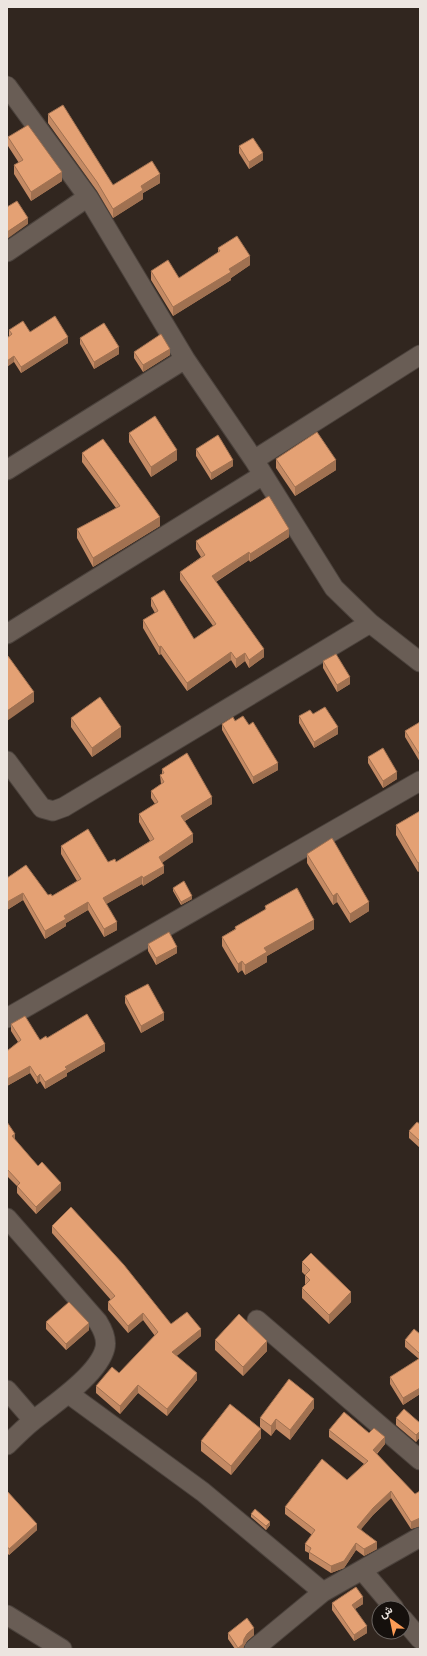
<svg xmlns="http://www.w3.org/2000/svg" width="427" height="1656" font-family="'Exo 2',Vazirmatn,sans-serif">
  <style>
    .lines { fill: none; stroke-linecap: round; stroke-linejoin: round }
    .minor-casing { stroke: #4b423c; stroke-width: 21 }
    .minor { stroke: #695d55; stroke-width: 19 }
    .wall { fill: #c48a64 }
    .shaded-wall { fill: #a07151 }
    .building { fill: #e4a174; stroke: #a07151 }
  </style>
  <rect width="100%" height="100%" fill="#31261f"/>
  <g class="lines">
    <g class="minor-casing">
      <path id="minor" d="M7,86L88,197L185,359L254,460L334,588L370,623L420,662
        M7,252L88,197
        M254,460L420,355
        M7,470L185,359
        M7,634L263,475
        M7,761L42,808L53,811L64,807L370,623
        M7,1018L420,781
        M7,1218L98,1322C103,1330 107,1339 105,1348C99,1374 54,1404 34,1420C25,1427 16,1436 7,1445
        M257,1320L420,1460
        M7,1390L33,1420
        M69,1394L203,1492L323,1592
        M362,1570L394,1608
        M7,1615L62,1649
        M403,1619L420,1639
        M254,1649L323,1592L420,1537"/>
    </g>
    <use href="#minor" class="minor"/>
  </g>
  <path class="wall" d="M48,114L113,185L160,183L143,193V199L113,218L97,191L48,123Z
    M8,137L62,181L31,201L14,174V165L19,163L8,146Z
    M239,146L263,160L249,169L239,153Z
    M218,248L250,265L231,278V280L173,316L151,280V271L179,278L218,253Z
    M9,330L30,332L68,343L21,373L14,362L9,336Z
    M80,338L119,354L94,369L80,344Z
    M134,352L170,355L143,372L134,358Z
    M129,433L177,460L151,477L129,442Z
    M196,449L233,466L211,480L196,456Z
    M82,453L160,526L93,567L77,538V529L116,508L82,462Z
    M276,459L336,470L295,496L276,468Z
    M289,537L250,562L249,560L216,582L264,657L249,668L245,661L236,668L231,660L187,691L161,654L159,655L143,628V620L155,613L151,606V598L194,639L213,626L180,580V572L201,557L196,549V541Z
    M323,661L350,684L337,692L323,668Z
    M313,714L338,734L314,748L299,723V716Z
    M71,718L121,737L92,757L71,727Z
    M235,721L249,725L278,770L253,784L222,730V724Z
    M420,722V762L405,737V731Z
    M368,757L397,779L383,788L368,763Z
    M162,769L212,804L185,821L193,842L162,862L164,873L143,886L142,884L106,904L117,930L104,937L88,910L66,923V926L45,939L23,900L7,910V878L48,895L52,896L77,881L61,854V846L108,862H116L150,841L139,822V814L155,804L151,798V791L161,784L160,775L162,774Z
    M420,811L418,872L396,835V825Z
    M307,854L369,911L350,923L337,902L333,905L307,863Z
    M173,888L192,899L181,905L173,891Z
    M265,906L314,929L267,956V962L245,975L242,970L238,973L222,946V937L235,929V927L265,910Z
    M148,944L177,953L156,965L148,951Z
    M125,996L164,1020L141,1033L125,1003Z
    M11,1024L40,1040L47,1038L105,1051L67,1073V1076L45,1089L40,1081L37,1084L30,1073L7,1086V1051L18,1042L11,1031Z
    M7,1122L15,1140L38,1166L61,1190L36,1214L17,1193V1186L7,1176Z
    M420,1124V1148L409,1138V1131Z
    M52,1226L171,1324L201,1336L176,1356L197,1380L167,1416L138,1393L120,1414L96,1393V1386L119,1373L155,1336L143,1320L128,1333L108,1310V1302L111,1300L52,1233Z
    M302,1262L351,1302L329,1324L302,1298V1288L305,1285V1275L302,1272Z
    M46,1322L89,1330L66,1350L46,1329Z
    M420,1334V1394L403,1405L390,1384V1377L419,1359L405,1347V1340Z
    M215,1340L267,1351L243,1376L215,1350Z
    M314,1408L290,1440L276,1429L271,1436L260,1427V1418Z
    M396,1418L420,1423V1437L416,1442L396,1425Z
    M329,1430L369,1433L385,1444L377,1454L415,1494L420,1491V1526L411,1529L391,1498L373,1515L361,1529L377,1549L364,1556L356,1550L344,1568L331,1573L309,1559V1553L305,1551V1544L312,1535L285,1514V1507L347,1480L364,1464L329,1437Z
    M261,1438L231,1475L201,1451V1441Z
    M7,1491L37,1530L9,1555L7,1553Z
    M251,1514L270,1525L266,1530L251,1517Z
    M332,1603L363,1604L355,1609L367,1633L354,1641L332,1610Z
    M228,1633L254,1635L247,1641L244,1646L243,1649H235L228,1639Z"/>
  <path class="shaded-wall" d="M263,153V160L249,169V162Z
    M62,172V181L31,201V192Z
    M160,174V183L143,193V199L113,218V209L141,186Z
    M28,218V224L7,239V232Z
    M250,256V265L231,278V280L173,316V307L229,269Z
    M68,337V343L21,373V367Z
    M119,347V354L94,369V362Z
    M170,349V355L143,372V365Z
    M14,356V362L7,367V361Z
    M177,450V460L151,477V467Z
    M233,460V466L211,480V473Z
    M336,460V470L295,496V487Z
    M160,517V526L93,567V558Z
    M289,529V537L250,562V554Z
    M249,552V560L212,584V576Z
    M161,646V654L159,655V647Z
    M264,649V657L249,668V660Z
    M231,652V660L187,691V683Z
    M245,653V661L236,668V659Z
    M350,677V684L337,692V685Z
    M34,692V702L7,721V711Z
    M121,727V737L92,757V748Z
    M338,727V734L314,748V742Z
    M278,763V770L253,784V777Z
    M397,772V779L383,788V781Z
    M212,797V804L181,823V816Z
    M193,834V842L159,865V857Z
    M420,862V871L418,872V863Z
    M164,866V873L143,886V878Z
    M142,876V884L103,906V898Z
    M23,893V900L7,910V902Z
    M337,893V902L333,905V896Z
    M192,896V899L181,905V902Z
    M88,902V910L66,923V926L45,939V931L64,916Z
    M369,902V911L350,923V914Z
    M314,920V929L267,956V962L245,975V965L264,948Z
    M117,922V930L104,937V929Z
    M177,947V953L156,965V958Z
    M242,961V970L238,973V964Z
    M164,1013V1020L141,1033V1026Z
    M105,1044V1051L67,1073V1076L45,1089V1082L65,1067Z
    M30,1066V1073L7,1086V1079Z
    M40,1074V1081L37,1084V1077Z
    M15,1134V1140L12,1136Z
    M61,1183V1190L36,1214V1207Z
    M351,1292V1302L329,1324V1315Z
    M143,1313V1320L128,1333V1326Z
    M89,1323V1330L66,1350V1344Z
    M201,1329V1336L172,1360V1352Z
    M267,1341V1351L243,1376V1367Z
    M197,1373V1380L167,1416V1409Z
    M138,1385V1393L120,1414V1406Z
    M420,1388V1394L403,1405V1398Z
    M314,1399V1408L290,1440V1430Z
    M276,1419V1429L271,1436V1426Z
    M261,1429V1438L231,1475V1466Z
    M420,1431V1437L416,1442V1435Z
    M385,1437V1444L373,1457V1450Z
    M391,1491V1498L373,1515L357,1534V1527L373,1508Z
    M420,1518V1526L411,1529V1522Z
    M270,1522V1525L266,1530V1526Z
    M37,1524V1530L9,1555V1549Z
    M377,1542V1549L364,1556V1549Z
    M356,1543V1550L344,1568L331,1573V1566Z
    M363,1597V1604L352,1611V1605Z
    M367,1626V1633L354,1641V1635Z
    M254,1628V1635L247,1641L244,1646L243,1649H238V1648L247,1634Z"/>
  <path class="building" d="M63,105L113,185L152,161L160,174L141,186L143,190L113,209L97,182L48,114Z
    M28,125L62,172L31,192L14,165L23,160L8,137Z
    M253,138L263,153L249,162L239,146Z
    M17,201L28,218L7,232V207Z
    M237,236L250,256L229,269L231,272L173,307L151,271L168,260L179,278L220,251L218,248Z
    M55,316L68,337L21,367L14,356L7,361V338L12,334L9,330L23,321L30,332Z
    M104,323L119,347L94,362L80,338Z
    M161,334L170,349L143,365L134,352Z
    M155,416L177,450L151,467L129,433Z
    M317,432L336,460L295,487L276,459Z
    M218,435L233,460L211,473L196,449Z
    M103,439L160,517L93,558L77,529L120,506L82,453Z
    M269,496L289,529L250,554L249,552L212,576L264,649L249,660L245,653L236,659L231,652L187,683L161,646L159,647L143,620L158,611L151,598L164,590L194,639L216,624L180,572L205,555L196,541Z
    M336,654L350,677L337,685L323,661Z
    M8,656L34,692L7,711V657Z
    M100,697L121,727L92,748L71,718Z
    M325,707L338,727L314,742L299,716L310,710L313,714Z
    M243,716L249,725L253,722L278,763L253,777L222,724L233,717L235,721Z
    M420,722V755L405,731Z
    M383,748L397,772L383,781L368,757Z
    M187,753L212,797L181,816L193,834L159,857L164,866L143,878L142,876L103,898L117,922L104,929L88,902L64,916L66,919L45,931L23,893L7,902V878L26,865L48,895L51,894L52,896L81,879L61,846L88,829L108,862L115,859L116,862L154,839L139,814L158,802L151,791L164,782L160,775L164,773L162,769Z
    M420,811V862L418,863L396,825Z
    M332,838L369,902L350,914L337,893L333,896L307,854Z
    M184,881L192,896L181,902L173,888Z
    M297,888L314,920L264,948L267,952L245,965L242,961L238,964L222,937L236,929L235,927L266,909L265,906Z
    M169,932L177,947L156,958L148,944Z
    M148,984L164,1013L141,1026L125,996Z
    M87,1014L105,1044L65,1067L67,1069L45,1082L40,1074L37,1077L30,1066L7,1079V1051L21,1040L11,1024L25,1016L40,1040L46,1036L47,1038Z
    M7,1122L15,1134L12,1136L38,1166L42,1162L61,1183L36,1207L17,1186L20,1183L7,1169Z
    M417,1122L420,1124V1141L409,1131Z
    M71,1207L124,1265L171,1324L187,1312L201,1329L172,1352L197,1373L167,1409L138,1385L120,1406L96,1386L112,1367L119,1373L158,1332L143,1313L128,1326L108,1302L115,1296L52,1226Z
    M311,1253L351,1292L329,1315L302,1288L310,1280L305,1275L310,1270L302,1262Z
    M69,1302L89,1323L66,1344L46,1322Z
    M239,1314L267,1341L243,1367L215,1340Z
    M414,1329L420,1334V1354L405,1340Z
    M420,1358V1388L403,1398L390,1377Z
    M289,1379L314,1399L290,1430L276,1419L271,1426L260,1418Z
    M230,1404L261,1429L231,1466L201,1441Z
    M404,1409L420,1423V1431L416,1435L396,1418Z
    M344,1412L369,1433L374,1428L385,1437L373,1450L415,1494L420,1491V1518L411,1522L391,1491L373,1508L357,1527L377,1542L364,1549L356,1543L344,1561L331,1566L309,1552L311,1548L305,1544L315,1530L285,1507L322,1459L347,1480L368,1461L329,1430Z
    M7,1491L37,1524L9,1549L7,1546Z
    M255,1509L270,1522L266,1526L251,1514Z
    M356,1587L363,1597L352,1605L367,1626L354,1635L332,1603Z
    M247,1618L254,1628L247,1634L244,1639L243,1644L238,1648L228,1633Z"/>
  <rect width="427" height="1656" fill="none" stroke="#ece5e0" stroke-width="16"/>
  <g transform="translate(391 1620) rotate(327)"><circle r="19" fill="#15100d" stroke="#6b6561"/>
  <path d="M0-3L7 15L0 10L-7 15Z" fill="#fd9c56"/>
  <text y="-6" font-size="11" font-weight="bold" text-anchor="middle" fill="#ece5e0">ش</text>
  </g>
</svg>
